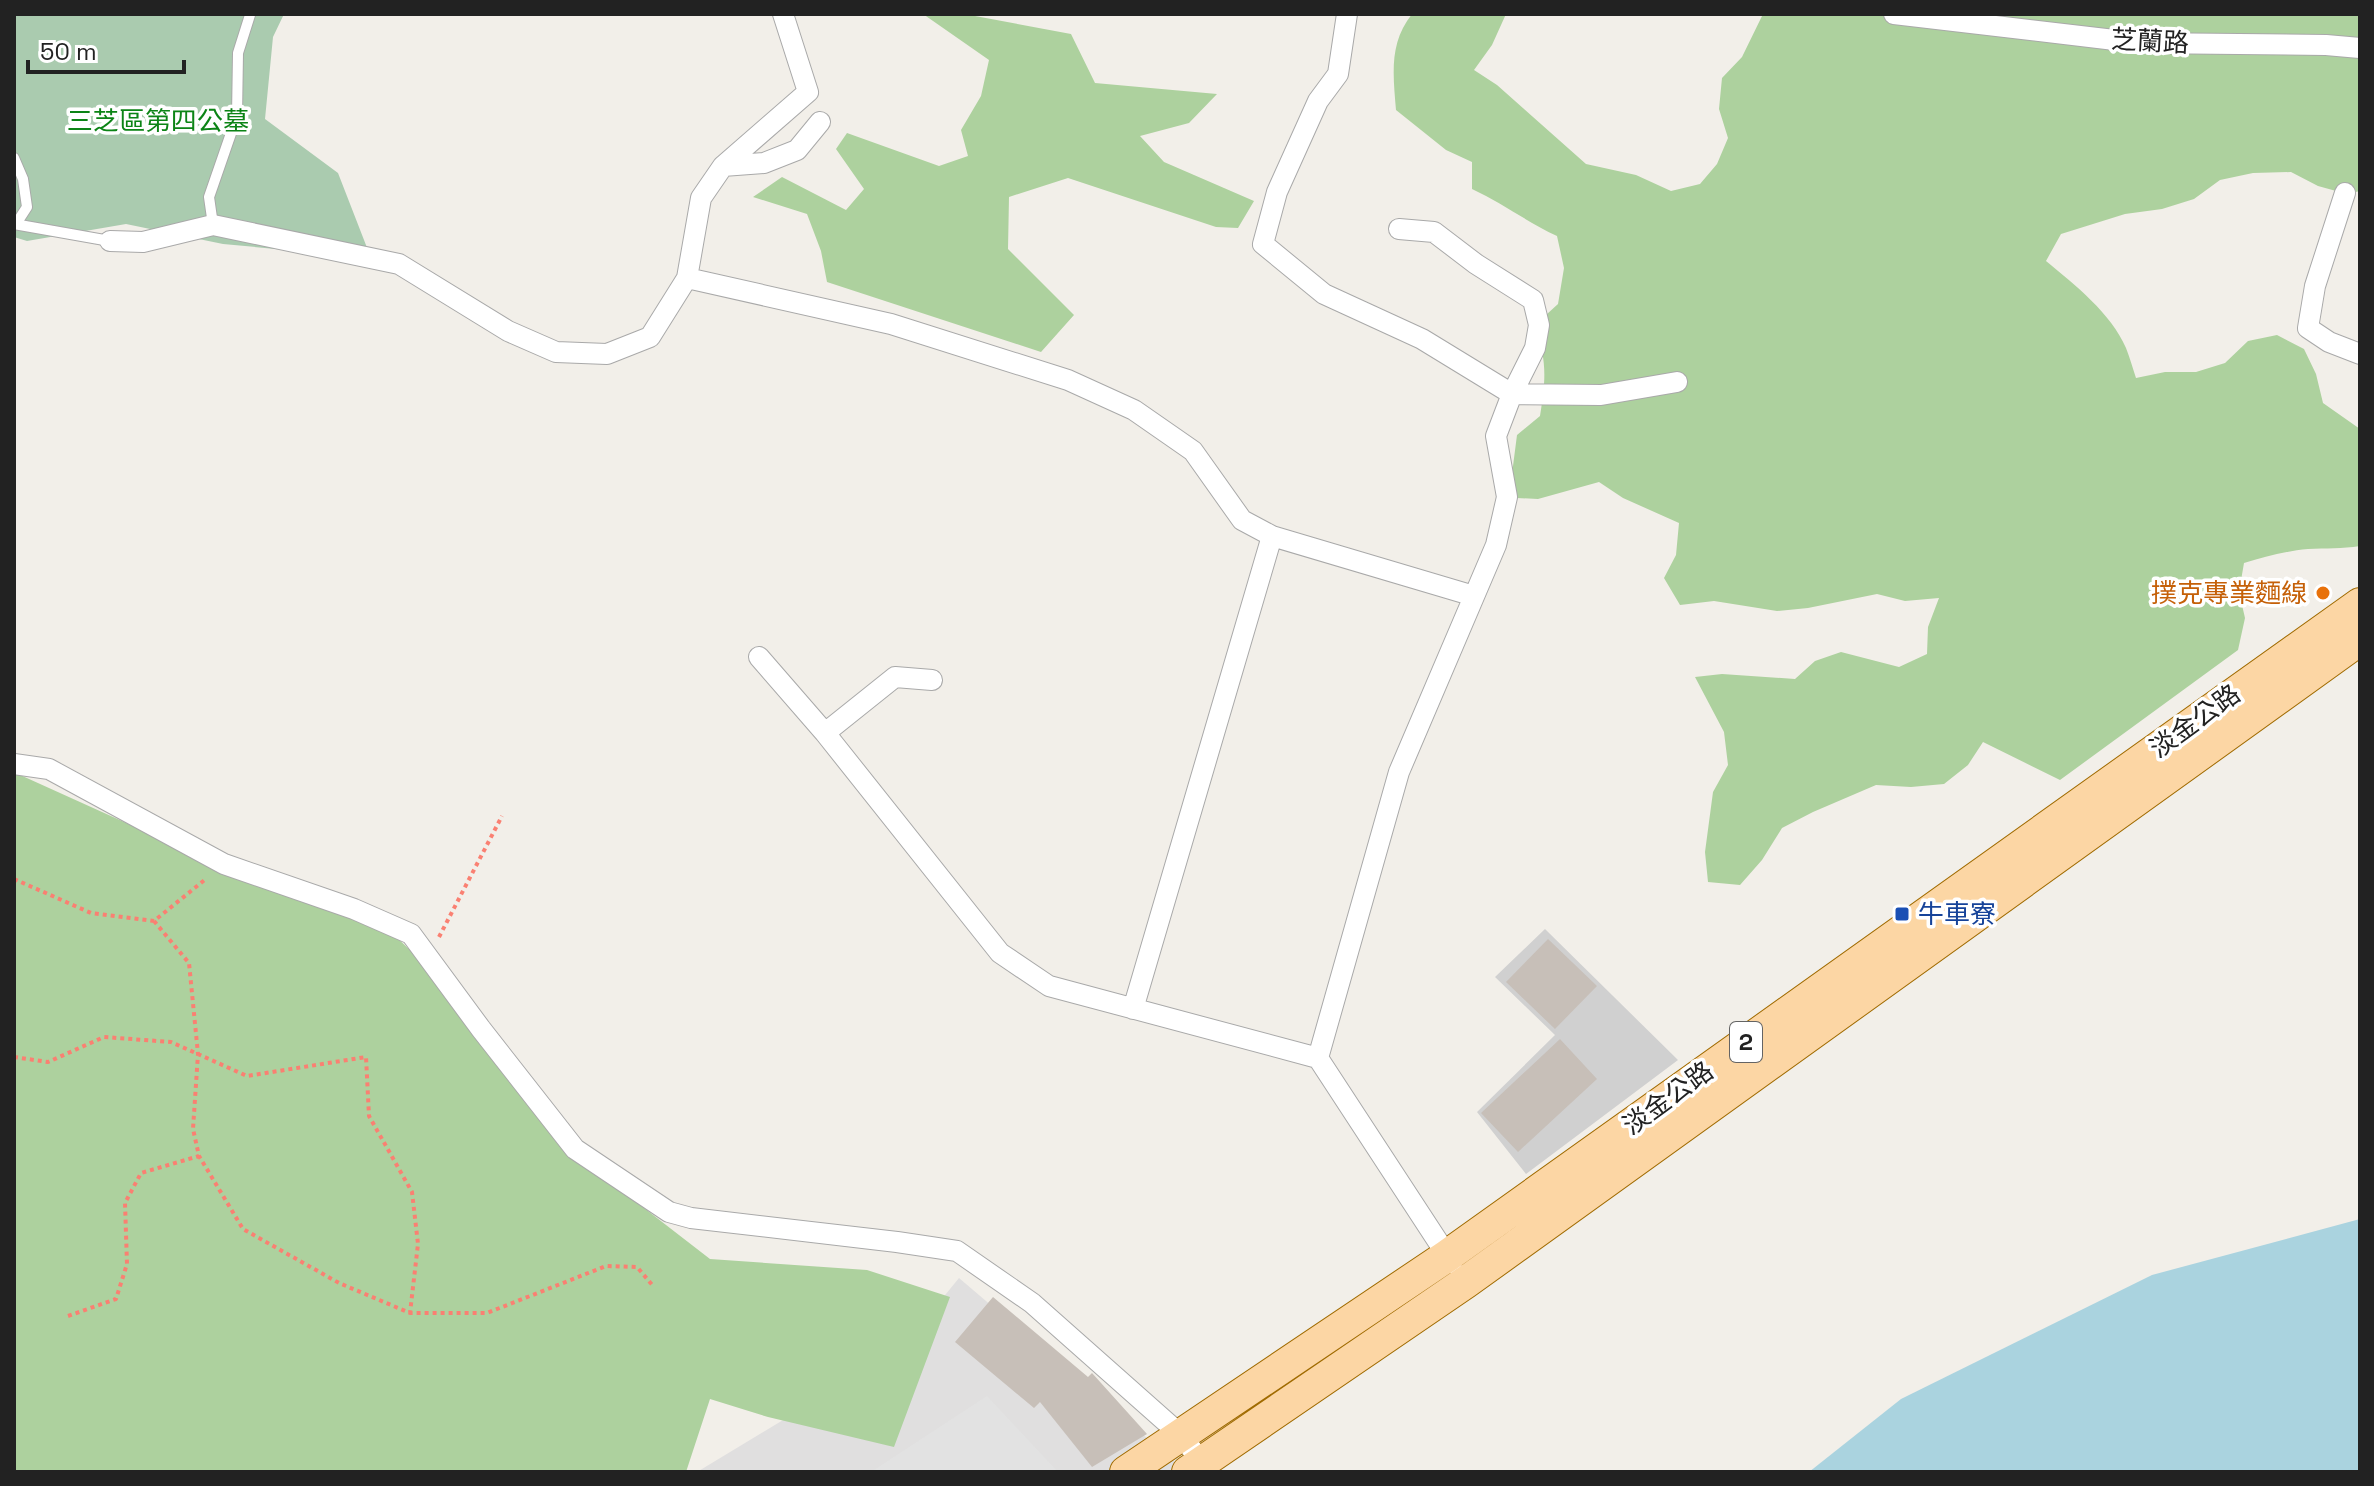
<svg xmlns="http://www.w3.org/2000/svg" width="2374" height="1486" font-family="'Space Grotesk','Noto Sans TC',sans-serif">
  <style>
    .residential { fill: #e0dfdf }
    .religious { fill: #d0d0d0 }
    .forest { fill: #add19e }
    .cemetery { fill: #aacbaf }
    .parking { fill: #e2e2e2 }
    .water { fill: #aad3df }
    .building { fill: #c7bfb8 }
    .lines { fill: none; stroke-linecap: round; stroke-linejoin: round }
    .service-casing { stroke: #a9a9a9; stroke-width: 12 }
    .minor-casing { stroke: #a9a9a9; stroke-width: 22 }
    .primary-casing { stroke: #a06b00; stroke-width: 34 }
    .path { stroke: #fa8072; stroke-width: 4; stroke-dasharray: 4 4; stroke-linecap: butt }
    .service { stroke: #fff; stroke-width: 10 }
    .minor { stroke: #fff; stroke-width: 20 }
    .primary { stroke: #fcd6a4; stroke-width: 32 }
    .food-dot { fill: #e8710a; stroke: #fff; stroke-width: 3 }
    .transit-dot { fill: #1a4fb4; stroke: #fff; stroke-width: 3 }
    .labels { text-anchor: middle; stroke-width: 7; stroke-linejoin: round; paint-order: stroke }
    .shield { fill: #fff; stroke: #646464; stroke-width: 2 }
    .shield-label { font-size: 24px; font-weight: bold; fill: #222 }
    .street-label { font-size: 26px; fill: #222; stroke: #fff }
    .park-label { font-size: 26px; fill: #0c8416; stroke: #fff }
    .food-label { font-size: 26px; fill: #c56008; stroke: #fff; text-anchor: end }
    .transit-label { font-size: 26px; fill: #164399; stroke: #fff; text-anchor: start }
  </style>
  <rect width="100%" height="100%" fill="#f2efe9"/>
  <path class="residential" d="M959,1278L1187,1472H697L901,1349Z"/>
  <path class="religious" d="M1545,929L1678,1060L1526,1174L1477,1112L1555,1035L1495,977Z"/>
  <path class="forest" d="M923,14H974L975,16L1071,34L1095,83L1217,94L1189,123L1140,136L1164,162L1254,201L1238,228L1216,227L1068,178L1009,197L1008,249L1074,315L1041,352L827,282L821,251L807,214L753,197L782,177L846,210L864,189L836,149L847,133L939,166L968,156L961,130L981,96L989,60Z
    M1412,14H1506L1492,45L1474,70L1497,85L1586,164L1636,175L1671,191L1700,184L1717,164L1728,138L1719,109L1722,78L1742,57L1763,14H2360V191L2347,194L2318,186L2291,172L2253,173L2220,180L2194,199L2162,209L2125,214L2061,234L2046,261C2075,285 2111,313 2126,348C2130,358 2133,369 2136,378L2165,372H2196L2225,363L2248,341L2277,335L2304,349L2316,374L2323,403L2360,429V546C2342,549 2326,548 2308,549C2285,551 2265,557 2244,563L2239,592L2245,618L2238,650L2060,780L1983,742L1968,765L1944,784L1911,787L1876,785L1813,812L1782,828L1762,860L1740,885L1708,882L1705,852L1713,792L1728,765L1724,732L1695,677L1722,674L1795,679L1815,661L1841,652L1899,667L1927,654L1928,627L1939,598L1905,601L1877,594L1808,608L1777,611L1714,601L1680,605L1664,578L1676,555L1679,523L1623,498L1599,482L1538,499L1499,497L1513,466L1517,435L1540,416C1546,378 1547,362 1535,325L1558,304L1564,268L1557,236C1527,222 1502,203 1472,189V162L1446,150L1396,110C1393,74 1389,43 1412,14Z
    M18,774L175,845L393,934L485,1021L591,1167L710,1259L867,1270L950,1297L894,1447L768,1417L710,1399L686,1472H14V775Z"/>
  <path class="cemetery" d="M14,14H284L273,37L265,119L338,173L371,258L223,244L126,224L27,241L14,237Z"/>
  <path class="parking" d="M987,1396L1058,1472H871Z"/>
  <path class="water" d="M2360,1219V1472H1809L1901,1399L2152,1275Z"/>
  <path class="building" d="M1548,939L1597,986L1555,1029L1506,982Z
    M1560,1039L1597,1079L1518,1152L1481,1113Z
    M993,1297L1088,1377L1092,1373L1147,1434L1092,1467L1040,1402L1034,1408L955,1342Z"/>
  <g class="lines">
    <g class="service-casing">
      <path id="service" d="M14,158L23,179L27,207L16,224
        M14,224L110,241
        M213,225L209,197L237,116L238,53L250,15"/>
    </g>
    <g class="minor-casing">
      <path id="minor" d="M783,14L808,92L723,166L701,198L687,278L891,324L1068,380L1134,410L1193,451L1242,520L1272,536L1474,596
        M1347,14L1338,74L1318,101L1277,192L1263,244L1324,294L1422,339L1512,394L1601,395L1677,382
        M1894,14L2140,43L2326,45L2360,48
        M723,166L764,163L797,150L820,122
        M2345,193L2315,286L2308,328L2329,342L2360,354
        M1399,229L1434,232L1476,264L1533,300L1539,325L1535,348L1512,394L1496,436L1507,497L1496,545L1399,772L1318,1058L1452,1263
        M110,241L143,242L213,225L399,264L508,331L556,352L607,354L650,337L687,278
        M759,657L825,733L1000,953L1049,986L1318,1058
        M825,733L895,677L932,680
        M14,764L49,769L224,864L354,909L411,934L481,1029L575,1149L669,1212L691,1218L897,1242L957,1251L1032,1303L1182,1436L1202,1463
        M1133,1009L1272,536"/>
    </g>
    <g class="primary-casing">
      <path id="primary" d="M1126,1472L1447,1256L2360,604
        M1188,1472L1466,1282L2360,639"/>
    </g>
    <path class="path" d="M14,879L91,913L154,921L207,878
      M154,921L189,963L198,1054L193,1129L199,1156L243,1229L339,1283L410,1313H487L606,1266L637,1267L654,1287
      M439,937L502,816
      M14,1057L48,1062L104,1037L171,1042L247,1076L366,1057L369,1116L412,1192L418,1244L410,1313
      M68,1316L116,1299L127,1264L125,1203L141,1173L199,1156"/>
    <use href="#service" class="service"/>
    <use href="#minor" class="minor"/>
    <use href="#primary" class="primary"/>
  </g>
  <circle class="food-dot" cx="2323" cy="593" r="8"/>
  <rect class="transit-dot" x="1894" y="906" width="16" height="16" rx="4"/>
  <g class="labels">
    <rect class="shield" x="1730" y="1022" width="32" height="40" rx="6"/>
    <g class="shield-label">
      <text x="1746" y="1050">2</text>
    </g>
    <g class="street-label">
      <text transform="translate(2150 41) rotate(3)" y="9">芝蘭路</text>
      <text transform="translate(2195 721) rotate(-36)" y="9">淡金公路</text>
      <text transform="translate(1668 1098) rotate(-36)" y="9">淡金公路</text>
    </g>
    <g class="park-label">
      <text x="158" y="130">三芝區第四公墓</text>
    </g>
    <g class="food-label">
      <text x="2307" y="602">撲克專業麵線</text>
    </g>
    <g class="transit-label">
      <text x="1918" y="923">牛車寮</text>
    </g>
  </g>
  <rect width="2374" height="1486" fill="none" stroke="#222222" stroke-width="32"/>
  <path d="M28 60v12h156v-12" fill="none" stroke="#222222" stroke-width="4"/>
  <text x="40" y="60" font-size="24" fill="#222222" stroke="#ffffff" stroke-width="6" paint-order="stroke">50 m</text>
</svg>
